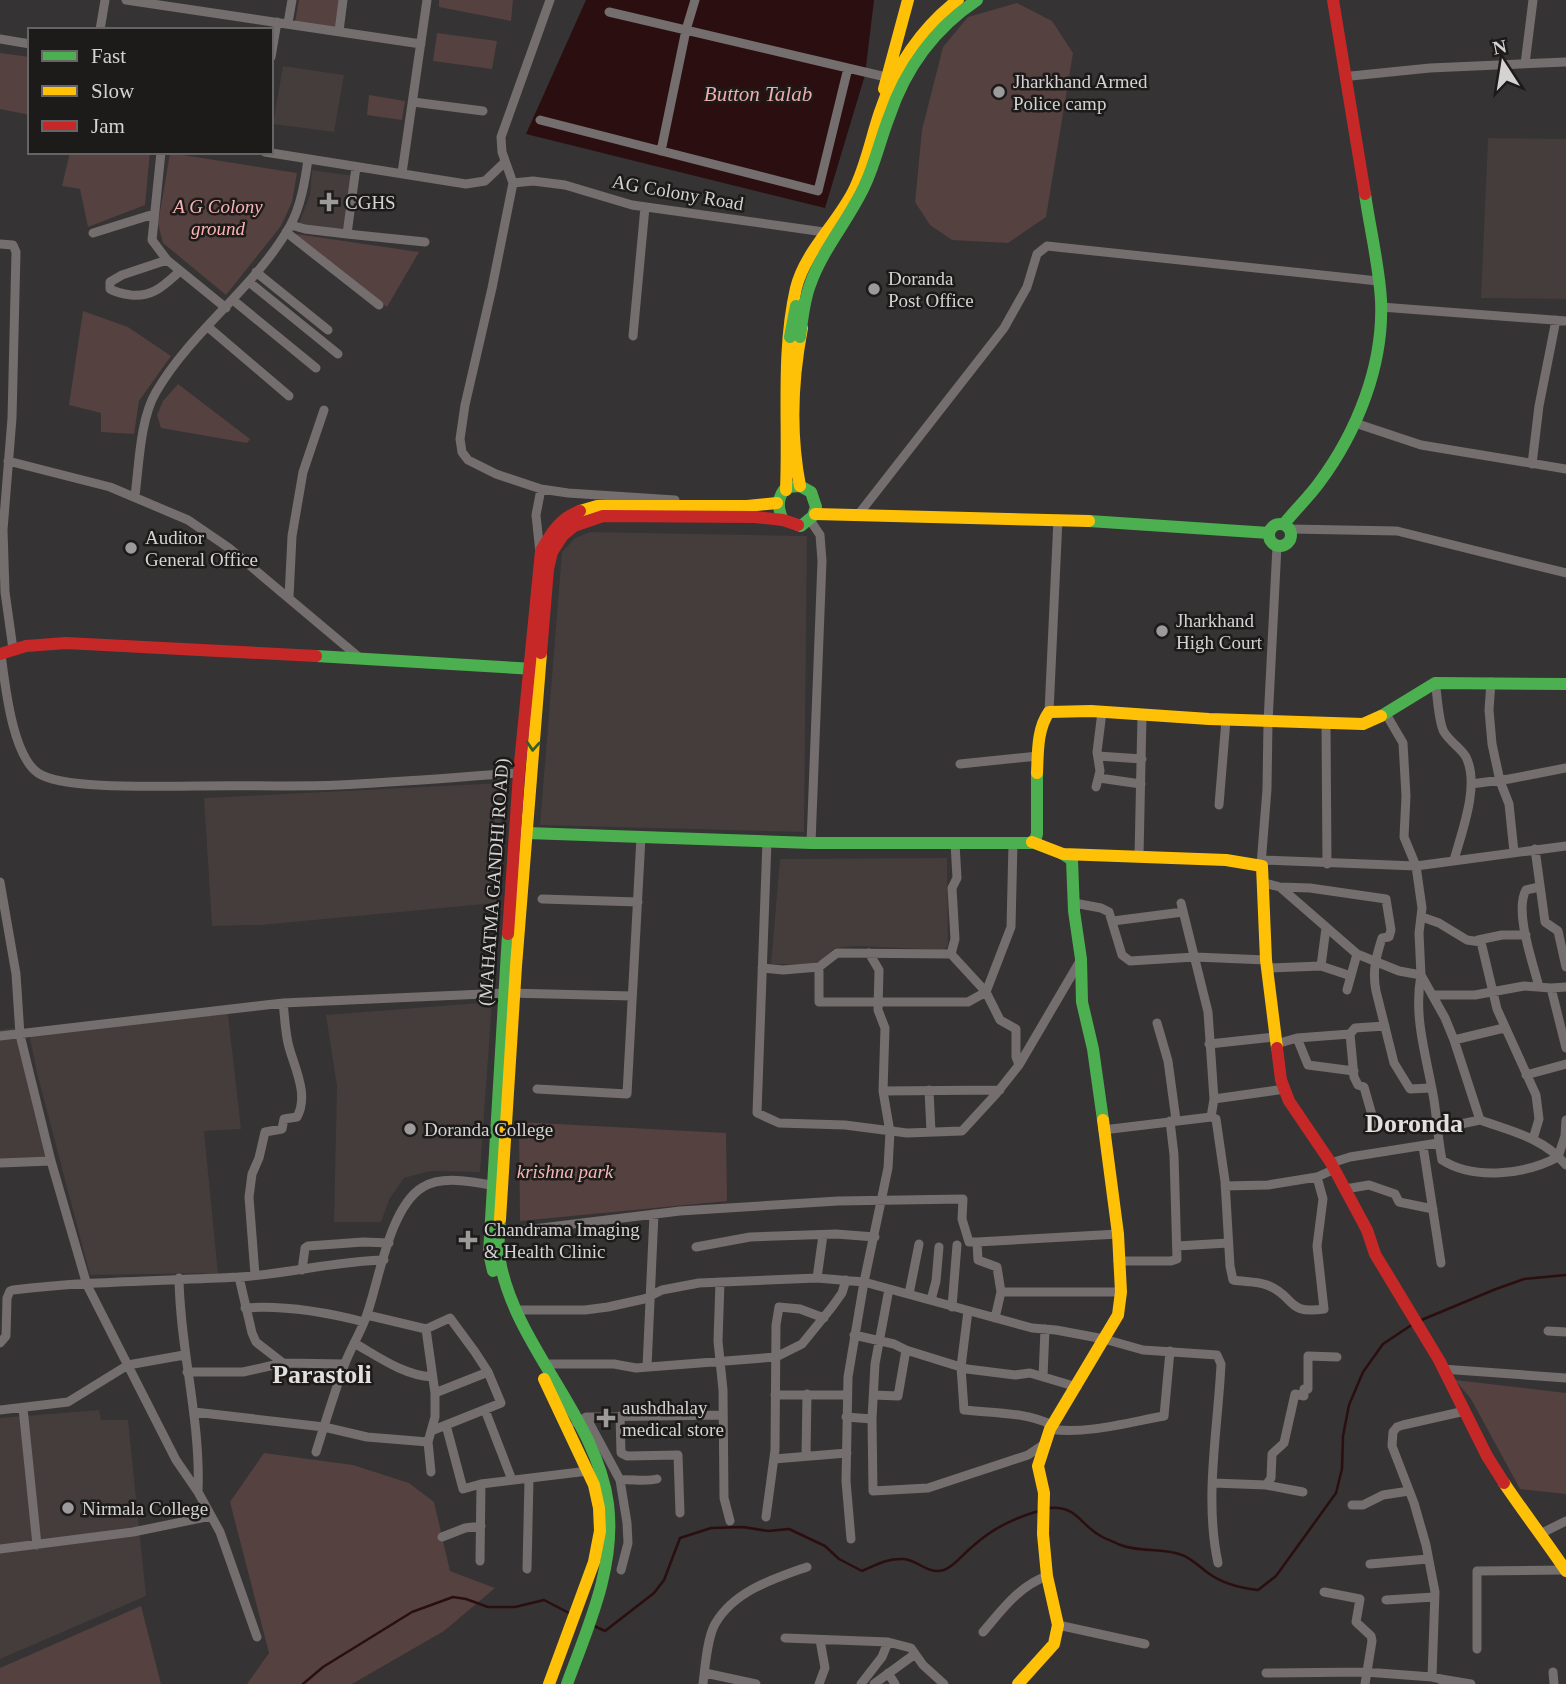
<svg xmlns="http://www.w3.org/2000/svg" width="1566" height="1684" font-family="'Times New Roman',serif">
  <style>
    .built { fill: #453c3c }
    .green { fill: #554140 }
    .water { fill: #2b0f10 }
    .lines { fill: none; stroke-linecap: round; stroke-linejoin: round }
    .stream { stroke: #2b0f10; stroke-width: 2.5 }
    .street { stroke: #746e6e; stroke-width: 9 }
    .fast { stroke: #4caf50; stroke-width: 12 }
    .slow { stroke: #ffc107; stroke-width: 12 }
    .jam { stroke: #c62828; stroke-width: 12 }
    .fast-bridge { stroke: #4caf50; stroke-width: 12 }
    .oneway { stroke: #325e32 }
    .poi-dot { fill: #9c9a9a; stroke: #1c1b1a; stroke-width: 2.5 }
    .labels { text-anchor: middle; stroke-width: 5; stroke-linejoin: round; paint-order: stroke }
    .poi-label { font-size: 19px; fill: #d4d2d2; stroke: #1c1b1a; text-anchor: start }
    .street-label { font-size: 19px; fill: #d4d2d2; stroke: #1c1b1a }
    .park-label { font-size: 19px; font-style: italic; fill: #f9b3b2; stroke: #1c1b1a }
    .water-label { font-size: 21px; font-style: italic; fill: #f0abab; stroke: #1c1b1a }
    .district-label { font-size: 26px; font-weight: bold; fill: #e3dfdf; stroke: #1c1b1a }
  </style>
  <rect width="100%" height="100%" fill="#353333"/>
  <path class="built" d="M283,66L344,75L334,132L273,124Z
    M1488,138L1566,139V299L1481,298Z
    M312,170L354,176L346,233L298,226L310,195Z
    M590,532L807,536L804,832L540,825L562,552L575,538Z
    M503,783L496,903L261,925L212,926L204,798Z
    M947,858L948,946L944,950L856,946L835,948L820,961L807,965L771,964L780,859Z
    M492,1002L480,1172L430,1171L404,1178L390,1198L381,1222H334L337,1086L326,1015Z
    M228,1014L241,1129L204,1131L218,1273L90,1275L37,1073L29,1033L37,1029Z
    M16,1028L47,1158L0,1159V1030Z
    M99,1410L101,1420H128L146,1596L0,1659V1418Z"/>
  <path class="green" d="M299,0H340L335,29L295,22Z
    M439,0H513L511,21L439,7Z
    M1017,3L1052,21L1073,53L1046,217L1008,243L952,240L930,225L915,202L922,130L943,47L968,17Z
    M437,33L497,41L492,69L433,61Z
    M0,53L30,57V115L0,109Z
    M369,95L405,101L402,120L367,115Z
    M70,152H150L145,205L88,227L80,189L62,186Z
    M170,153L297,173L292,202L281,226L226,295L163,243L158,224Z
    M296,234L419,252L387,307L297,238Z
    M83,311L128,327L171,356L139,401L134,434L101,432V413L69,405Z
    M178,384L250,439L247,443L161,428L157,415L163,401Z
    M519,1122L726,1133L727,1201L520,1221Z
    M1455,1380L1566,1393V1494L1520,1489L1471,1399Z
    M264,1453L353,1465L409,1483L434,1502L450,1571L495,1588L444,1631L352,1684H247L269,1653L230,1502Z
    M141,1606L161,1684H0V1668Z"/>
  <path class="water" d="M586,0H874L865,75L825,208L526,134Z"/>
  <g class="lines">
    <path class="stream" d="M1419,1321L1496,1289L1524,1279L1566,1275
      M1049,1508C1077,1506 1079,1523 1099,1535C1105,1539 1112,1541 1118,1544C1138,1553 1162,1547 1182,1555C1191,1558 1200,1567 1208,1573C1223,1584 1240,1588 1258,1590L1276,1576L1336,1493L1342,1469L1343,1436L1349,1405L1363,1372L1383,1344L1413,1324
      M592,1625L605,1631L654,1593L664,1580L680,1538L711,1528L743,1527L768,1531L789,1529L825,1546L839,1559L862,1571C876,1565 888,1558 903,1559C919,1560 927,1575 944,1570C954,1567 964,1553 973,1546C993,1528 1013,1518 1039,1511
      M303,1684L323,1667L412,1612L453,1597L466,1599L488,1607H515L544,1600L571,1614"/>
    <path class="street" d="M126,0L421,44
      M550,0L501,137L502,152L513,183L492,288L465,405L460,439L462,452L468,460L496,474L541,489L568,493L675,500
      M609,12L886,77
      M288,23L292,0
      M100,30L105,0
      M339,31L343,0
      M0,39L30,44
      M271,57L277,22
      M1525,64L1533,0
      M1351,76L1430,68L1566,62
      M413,102L483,111
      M540,120L818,191L848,68
      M661,151L686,30L695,0
      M161,152L152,240L167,260L226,308
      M265,152L466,184L485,181L505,162
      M356,167L347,234L425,242
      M402,173L427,0
      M513,183L533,181L565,185L632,205L831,233
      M291,225L305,229L347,234
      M286,232L379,305
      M93,233L154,214
      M0,244L13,245L16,252L12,418L3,530L5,592L13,649
      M167,260L122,275L110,282V289C117,293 123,294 131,295C154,297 164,285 180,271
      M256,272L328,330
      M249,282L338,354
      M233,300L316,368
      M1381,307L1566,321
      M208,327L289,396
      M633,336L645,207
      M1355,423L1421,445L1566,469
      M8,461L110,487L188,520L229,548L361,659
      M1532,464L1539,406L1556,320
      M135,496C139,465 140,419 156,392C192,330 255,288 290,226C301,206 305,181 308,159
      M858,515L1004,328L1027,287L1037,254L1047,246L1378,281
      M810,520L820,535L822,561L811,843
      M1290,529L1397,531L1566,573
      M540,553L536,515L541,489
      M289,597L292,536L303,472L324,410
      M1,654C5,684 12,755 38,773C62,790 164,786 196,786C244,785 291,787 339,785C399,782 459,777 519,773
      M1491,682L1489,710L1492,744L1500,781L1509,804L1514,852
      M1435,683C1438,697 1438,721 1444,732C1450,742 1461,748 1466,757C1480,785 1462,831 1454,860
      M1049,712L1058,519
      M1386,714L1403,743L1406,796L1404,837L1416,866L1422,908L1419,933L1421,975L1445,1018L1454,1040L1480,1120C1511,1131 1544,1138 1566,1165
      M1326,724L1327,864
      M1098,756L1142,759
      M960,764L1038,756
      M1099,778L1141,784
      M1471,784L1509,779L1566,768
      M1096,787L1100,771L1097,752L1102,712
      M1219,805L1226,720
      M767,841L757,1113L779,1123L845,1125L907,1133L962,1131L996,1094L1019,1065L1080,961
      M1535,849L1545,922L1558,931L1566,967
      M1139,857L1142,715
      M1261,860L1416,866L1566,846
      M1261,865L1267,789L1268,722L1277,546
      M0,882L16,974L20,1035L51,1161L87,1285L176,1460L198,1492L220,1532L257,1637
      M1264,883L1280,887L1357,954L1399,971L1421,975C1413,1018 1427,1058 1434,1100C1437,1120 1438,1140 1442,1160C1475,1181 1526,1174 1558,1157L1565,1136L1566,1120
      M1280,887L1310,888L1386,899L1391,930L1389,937L1382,938C1376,957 1372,971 1376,991L1394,1063L1410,1089L1431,1088
      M1539,887L1526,890C1514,911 1533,963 1539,987
      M542,899L638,902
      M1074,903L1101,908L1109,912L1122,955L1130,961L1195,957L1266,960
      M1181,903L1208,1012L1214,1099L1211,1117
      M1422,917L1439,923L1467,940L1481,942L1497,1009L1536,1095L1539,1119L1533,1139
      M1113,921L1183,912
      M1478,940L1502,935H1526
      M951,954L955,939L952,888L957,878L955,843
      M1321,966L1326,928
      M819,967V1002H968L986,992L1011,927L1013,843
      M762,968L783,970L819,967L837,953L951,954L986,992L1000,1020L1016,1029V1057L1019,1065
      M1268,968L1321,966L1351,976
      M1551,988L1566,1048
      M1347,990L1357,954
      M1433,995H1475L1524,986L1551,988L1566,987
      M1157,1023L1168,1061L1176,1120
      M1350,1034L1354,1077L1358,1085L1364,1087L1376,1129
      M0,1036L283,1003L506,993L632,996
      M1297,1038L1308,1065L1354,1071
      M1454,1040L1504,1028
      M1209,1044L1275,1037
      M1276,1044L1297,1038L1350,1034L1355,1028L1385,1026
      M1526,1075L1566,1064
      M537,1089L627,1094L641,837
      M929,1090L931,1132
      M883,1091L1000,1090
      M1214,1099L1285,1089
      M1437,1129L1480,1120
      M1103,1130L1211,1117L1216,1119L1225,1181L1230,1266L1233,1280C1244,1282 1257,1281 1267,1285C1296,1296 1285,1315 1324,1309L1317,1246L1323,1199L1317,1177L1335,1169
      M1423,1146L1441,1263
      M0,1163L51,1161
      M1331,1163L1350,1157L1438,1143
      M1225,1186L1268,1185L1317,1177
      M1345,1189L1369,1185L1395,1194L1399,1202L1433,1209
      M500,1233L680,1211L838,1201L963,1199L962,1219L969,1242H977L978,1260L997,1267L1001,1292L995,1318
      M977,1242L1118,1234
      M1177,1246L1228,1243
      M696,1247L750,1237L836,1234L875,1237
      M1118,1261H1171L1177,1259L1174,1155L1170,1121
      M302,1270L305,1248L308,1246L363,1242L389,1243
      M255,1275L249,1197L252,1174L259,1158L265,1132L282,1129L284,1119L297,1117C309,1095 295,1069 289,1047C285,1033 285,1018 283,1003
      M239,1277L252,1333L256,1342L283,1363L345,1364
      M179,1278C180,1350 201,1420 198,1492
      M817,1278L823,1235
      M720,1282L718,1341L723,1390L724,1498L730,1521
      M889,1289L875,1364L872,1419L873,1491L928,1488L1028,1455L1043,1445
      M1001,1292H1121
      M909,1294L919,1244
      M931,1300L936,1281L939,1247
      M952,1307L957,1245
      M245,1308C286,1305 325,1312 364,1322
      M518,1310H585L608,1307L644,1299L662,1290L699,1283L817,1278L864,1282L1032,1328L1056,1330L1104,1339L1143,1350L1217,1355L1221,1364C1218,1429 1204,1498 1218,1563
      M968,1311L961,1367L964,1410C993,1413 1026,1412 1052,1425
      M367,1315L426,1329L450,1318L475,1352L488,1372L501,1403L431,1431
      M426,1329L435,1393V1417L428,1442L431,1472
      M1548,1331L1566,1332
      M854,1335L894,1344L906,1350L967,1369L1015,1375L1030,1373L1077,1387
      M0,1343L6,1336L7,1298L10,1291L13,1290C88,1281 164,1281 239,1277C288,1274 335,1261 384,1260
      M354,1343C379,1357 403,1375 432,1377
      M545,1364H614L636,1368L776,1357L802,1344L832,1307L842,1293L846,1280
      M647,1367L654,1214
      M1442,1369L1566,1378
      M187,1372H243L283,1363
      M1043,1377L1045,1329
      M435,1393L488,1372
      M775,1395H847
      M874,1395L898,1396L906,1350
      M23,1408L37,1545
      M0,1410L68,1402L128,1365L184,1355
      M485,1410L512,1480
      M194,1412L324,1427L367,1437L428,1442
      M620,1416L621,1453L627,1456L678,1455L680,1513
      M586,1417L620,1480
      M846,1417L872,1419
      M576,1423L586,1417L723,1415
      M446,1425L463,1489L481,1484L588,1471
      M1050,1429C1084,1435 1130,1422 1164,1416L1170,1351
      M316,1452C325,1423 334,1394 344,1366C350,1349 360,1334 366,1317C379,1282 389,1207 423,1187C442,1175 475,1182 496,1186
      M806,1456L807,1394
      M774,1459L847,1453
      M1213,1483L1266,1485L1303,1492
      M1266,1485L1271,1478L1272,1454L1284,1443L1295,1394L1304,1396V1389H1308V1356L1337,1357
      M1352,1505H1363L1383,1495L1409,1491
      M766,1517L775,1450L776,1325L779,1307L800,1309L824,1318
      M1540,1534L1566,1521
      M442,1537L465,1528L481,1526
      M851,1539L846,1481L848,1377L864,1282L888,1168L890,1132L883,1091L885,1028L878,1010L879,970L869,953
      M0,1549L133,1532L211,1516
      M480,1561L481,1484
      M1370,1564L1428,1559
      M527,1569L529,1479
      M621,1570L628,1543L627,1523L620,1480C633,1479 645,1482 657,1479
      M1324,1592L1360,1599L1356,1622L1371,1636L1372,1641L1365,1684
      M1386,1600L1434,1597
      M1058,1625L1145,1644
      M983,1632C1002,1610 1019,1586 1047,1576
      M785,1638L888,1642L911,1648L923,1665L944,1684
      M1477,1649V1571L1565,1570
      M1553,1672L1554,1684
      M705,1673L756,1684
      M888,1673L895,1684
      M1266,1673L1365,1672L1432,1677
      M1441,1679L1471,1684
      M703,1684C705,1668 707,1638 715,1624C734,1591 773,1579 807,1567
      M819,1684L825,1668L820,1640
      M861,1684L882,1657L888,1642
      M874,1684L915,1654
      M1444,1684L1441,1679L1432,1677L1435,1592L1426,1545L1414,1503L1392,1446L1393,1432L1397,1427L1403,1425L1465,1411"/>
    <path class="fast" d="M783,520C777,508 777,496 787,487L800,486L811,492L816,507L813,516L801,526L798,525
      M1089,521L1269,533
      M1269 535a11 11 0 1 1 22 0a11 11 0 1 1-22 0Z
      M1284,524C1295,510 1308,498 1319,483C1357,432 1384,365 1381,300C1379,265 1370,229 1365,194
      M316,656L535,669
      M1381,716L1435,683L1566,684
      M527,833L811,843H1030L1035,840L1037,834V773
      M1063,854L1072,860L1074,911L1081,959L1082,1002L1093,1049L1103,1120
      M500,1219C499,1233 497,1247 500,1261C515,1346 597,1418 608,1504C616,1566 588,1627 567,1684
      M493,1271L489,1253L508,934"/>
    <path class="slow" d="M884,89L908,0
      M800,486C790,434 792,380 802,328
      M786,490C789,424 781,353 796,288C805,252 836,225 853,192C866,167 871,138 880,112C894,69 922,27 958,0
      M580,511L597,506H747L777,503
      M815,514L1089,521
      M1037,773C1038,752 1037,729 1049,712L1091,711L1209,719L1363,724L1381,716
      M1032,842L1063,854L1226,860L1262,866L1266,960L1277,1048
      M500,1219L516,966L541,653
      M544,1379L594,1485L599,1508L600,1531L594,1562L549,1684
      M1504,1483C1524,1513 1546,1541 1566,1571
      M1018,1684L1054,1644L1058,1625L1047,1576L1043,1534L1044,1493L1038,1466L1050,1429L1118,1315L1121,1292L1118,1234L1103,1120"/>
    <path class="jam" d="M1333,0L1365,194
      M541,653L548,569L552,552L563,535L574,526L603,516L755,517L783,520L798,525
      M0,654L26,646L66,643L316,656
      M508,934L519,773L541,551C551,533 560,518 580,511
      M1277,1048L1281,1080L1289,1101L1331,1163L1367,1230L1375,1254L1439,1360L1487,1456L1504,1483"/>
    <path class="fast-bridge" d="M790,337L796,306
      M800,337C802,320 804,301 810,285C822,250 848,221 864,187C875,164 880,140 889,117C905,69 935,28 977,0"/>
  </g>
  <defs><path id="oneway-chevron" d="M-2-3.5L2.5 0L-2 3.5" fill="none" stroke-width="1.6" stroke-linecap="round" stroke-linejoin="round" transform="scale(1.75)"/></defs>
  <use class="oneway" href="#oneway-chevron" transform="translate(533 746) rotate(94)"/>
  <g class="poi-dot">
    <circle cx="999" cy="92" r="7"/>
    <path d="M325.5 191.5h7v7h7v7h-7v7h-7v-7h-7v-7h7z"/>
    <circle cx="874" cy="289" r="7"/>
    <circle cx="131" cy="548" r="7"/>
    <circle cx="1162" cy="631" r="7"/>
    <circle cx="410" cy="1129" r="7"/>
    <path d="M464.5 1229.5h7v7h7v7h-7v7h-7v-7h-7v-7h7z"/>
    <path d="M602.5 1407.5h7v7h7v7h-7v7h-7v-7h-7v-7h7z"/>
    <circle cx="68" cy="1508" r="7"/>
  </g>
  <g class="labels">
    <g class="poi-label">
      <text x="1013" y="88">Jharkhand Armed<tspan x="1013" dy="22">Police camp</tspan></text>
      <text x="345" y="209">CGHS</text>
      <text x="888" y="285">Doranda<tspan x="888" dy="22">Post Office</tspan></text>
      <text x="145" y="544">Auditor<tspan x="145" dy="22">General Office</tspan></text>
      <text x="1176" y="627">Jharkhand<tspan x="1176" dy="22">High Court</tspan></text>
      <text x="424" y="1136">Doranda College</text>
      <text x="484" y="1236">Chandrama Imaging<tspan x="484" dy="22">&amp; Health Clinic</tspan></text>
      <text x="622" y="1414">aushdhalay<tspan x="622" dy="22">medical store</tspan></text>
      <text x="82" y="1515">Nirmala College</text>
    </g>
    <g class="street-label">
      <text transform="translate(678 192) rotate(10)" y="7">AG Colony Road</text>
      <text transform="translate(493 882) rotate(-86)" y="7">(MAHATMA GANDHI ROAD)</text>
    </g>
    <g class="park-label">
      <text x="218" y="213">A G Colony<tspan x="218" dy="22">ground</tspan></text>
      <text x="565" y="1178">krishna park</text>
    </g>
    <g class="water-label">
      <text x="758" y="101">Button Talab</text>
    </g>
    <g class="district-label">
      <text x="1414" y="1132">Doronda</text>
      <text x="322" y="1383">Parastoli</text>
    </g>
  </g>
  <rect x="28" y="28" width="245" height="126" fill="#1c1b1a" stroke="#666464" stroke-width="2"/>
  <rect x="42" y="51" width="35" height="10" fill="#4caf50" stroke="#666464" stroke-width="2"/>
  <text x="91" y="63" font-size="21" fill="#d4d2d2">Fast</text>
  <rect x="42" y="86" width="35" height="10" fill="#ffc107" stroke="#666464" stroke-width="2"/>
  <text x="91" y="98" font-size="21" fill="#d4d2d2">Slow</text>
  <rect x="42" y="121" width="35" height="10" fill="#c62828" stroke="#666464" stroke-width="2"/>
  <text x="91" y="133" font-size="21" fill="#d4d2d2">Jam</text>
  <g transform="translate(1503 63) rotate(348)" stroke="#1c1b1a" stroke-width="5" paint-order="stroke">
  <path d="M0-5L12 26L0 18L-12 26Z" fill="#d4d2d2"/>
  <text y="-10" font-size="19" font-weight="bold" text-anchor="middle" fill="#d4d2d2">N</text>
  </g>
</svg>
